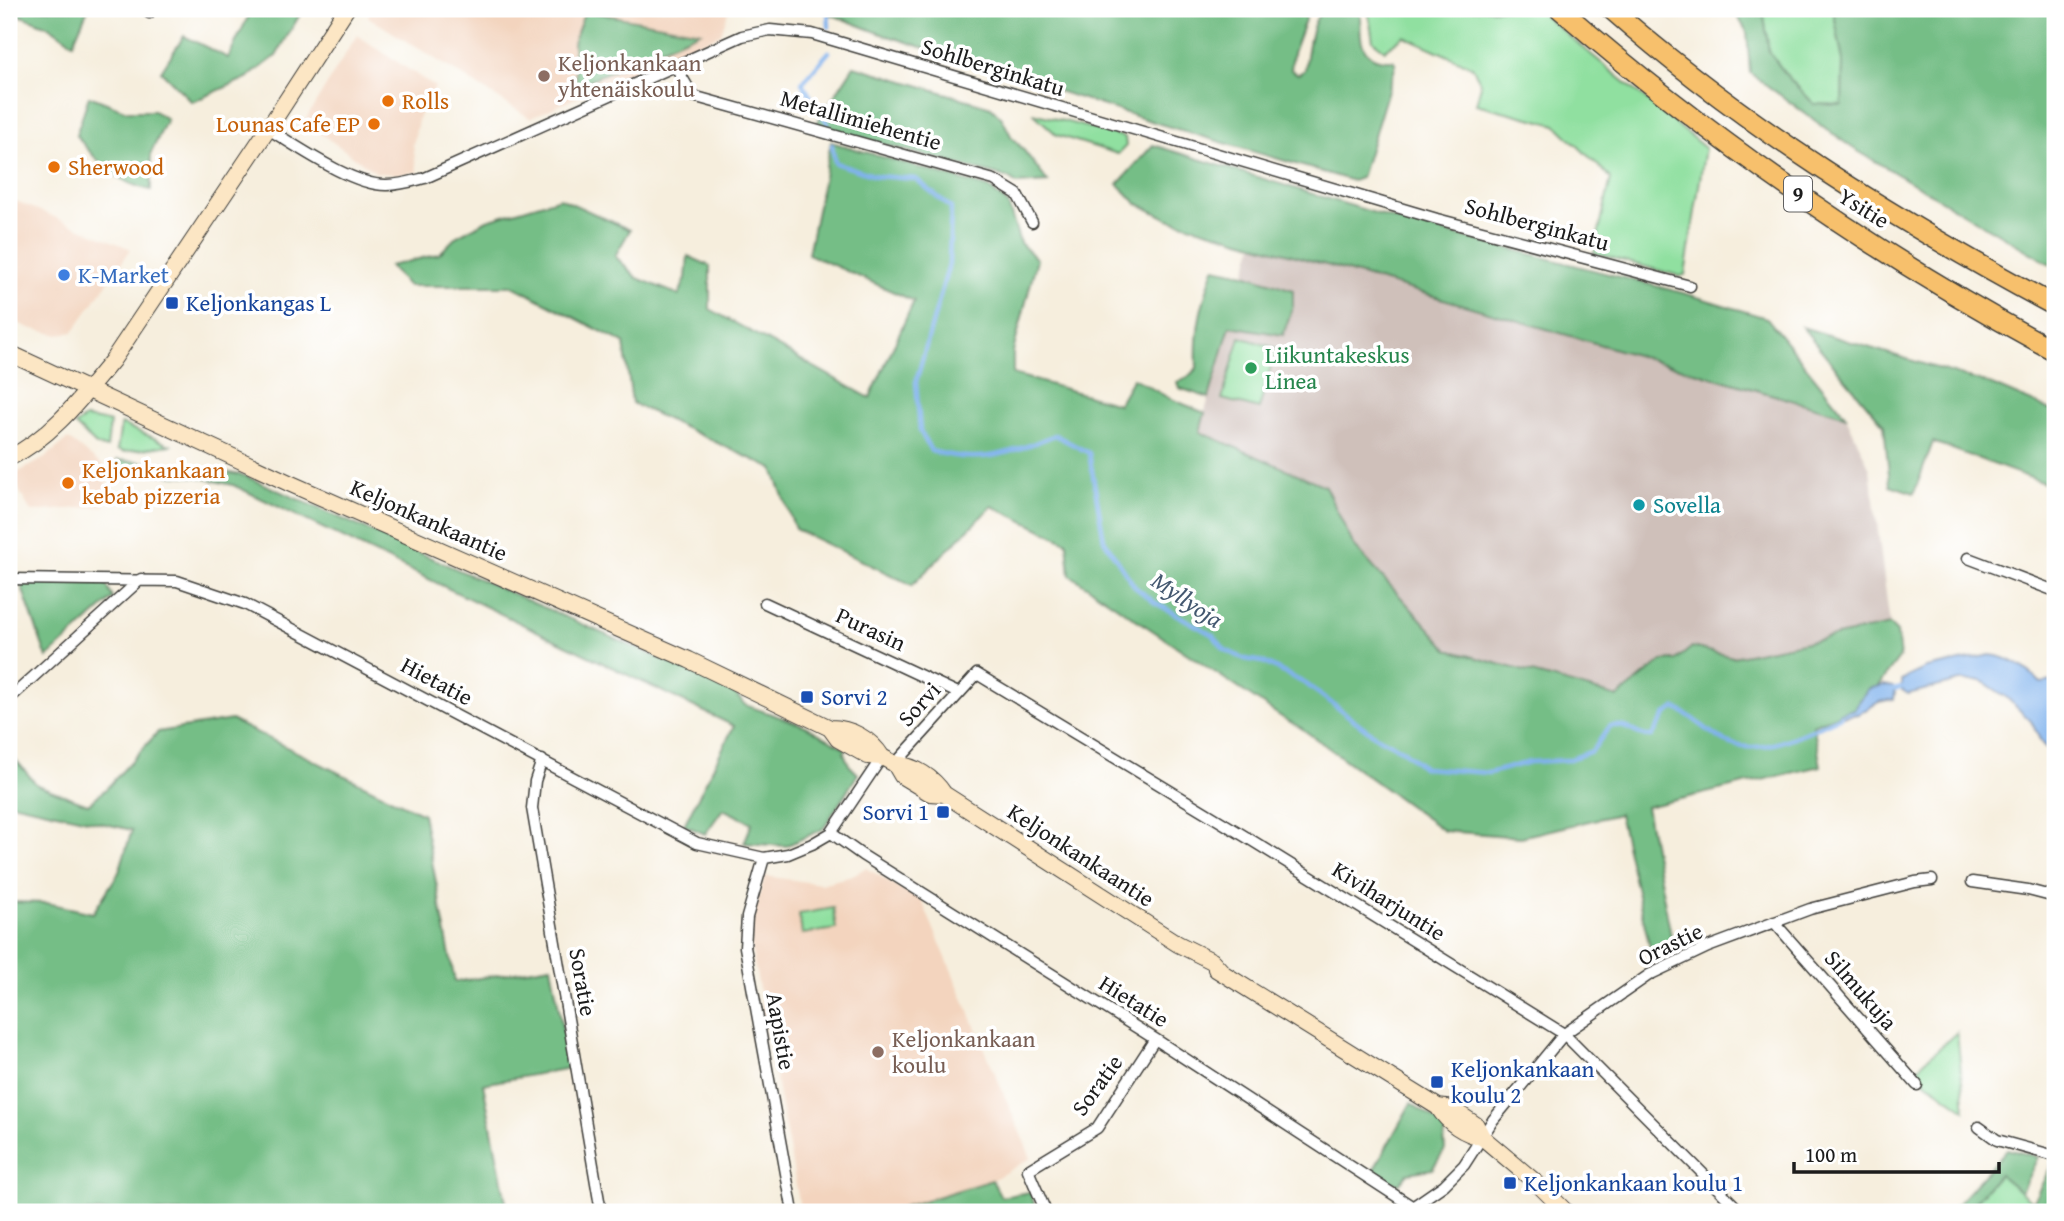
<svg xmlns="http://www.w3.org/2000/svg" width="2064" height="1221" font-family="'Gentium Book Plus',serif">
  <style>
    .built { fill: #f3d4be }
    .industrial { fill: #cfc0ba }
    .green { fill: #90e0a0; stroke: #567e5e; stroke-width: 2 }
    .forest { fill: #74be86; stroke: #486d51; stroke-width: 2 }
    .water { fill: #80b2ed; stroke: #4e6784; stroke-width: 2 }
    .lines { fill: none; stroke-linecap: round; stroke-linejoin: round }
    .stream { stroke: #80b2ed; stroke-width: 4.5 }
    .minor-casing { stroke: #3d3c39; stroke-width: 13 }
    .secondary-casing { stroke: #3d3c39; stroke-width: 18 }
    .motorway-casing { stroke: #3d3c39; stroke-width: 22 }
    .minor { stroke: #fff; stroke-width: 10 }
    .secondary { stroke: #fce6c4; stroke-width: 16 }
    .motorway { stroke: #f7c06c; stroke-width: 19 }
    .education-dot { fill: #8d6e63; stroke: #fff; stroke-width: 2.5 }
    .food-dot { fill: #e8710a; stroke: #fff; stroke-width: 2.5 }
    .shop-dot { fill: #3f7fe0; stroke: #fff; stroke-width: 2.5 }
    .transit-dot { fill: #1a4fb4; stroke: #fff; stroke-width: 2.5 }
    .leisure-dot { fill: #2e9e5b; stroke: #fff; stroke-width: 2.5 }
    .culture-dot { fill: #0f9aa8; stroke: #fff; stroke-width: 2.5 }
    .labels { text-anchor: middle; stroke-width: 7; stroke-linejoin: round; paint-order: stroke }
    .shield { fill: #fff; stroke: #606060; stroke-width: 2 }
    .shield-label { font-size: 21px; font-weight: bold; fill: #1c1c1c }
    .education-label { font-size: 23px; fill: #785e54; stroke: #fff; text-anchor: start }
    .street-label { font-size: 23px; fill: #1c1c1c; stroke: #fff }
    .food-label { font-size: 23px; fill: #c56008; stroke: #fff; text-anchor: start }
    .shop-label { font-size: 23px; fill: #366cbe; stroke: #fff; text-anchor: start }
    .transit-label { font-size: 23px; fill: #164399; stroke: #fff; text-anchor: start }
    .leisure-label { font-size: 23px; fill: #27864d; stroke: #fff; text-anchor: start }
    .culture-label { font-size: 23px; fill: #0d838f; stroke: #fff; text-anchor: start }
    .water-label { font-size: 24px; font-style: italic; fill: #445870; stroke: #fff }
  </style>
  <rect width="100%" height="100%" fill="#fff"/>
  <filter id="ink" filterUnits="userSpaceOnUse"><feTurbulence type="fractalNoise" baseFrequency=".0143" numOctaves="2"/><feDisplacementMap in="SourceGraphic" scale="14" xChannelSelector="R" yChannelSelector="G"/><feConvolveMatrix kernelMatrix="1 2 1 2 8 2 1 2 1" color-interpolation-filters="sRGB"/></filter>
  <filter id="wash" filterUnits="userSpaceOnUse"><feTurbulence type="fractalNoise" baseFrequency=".00686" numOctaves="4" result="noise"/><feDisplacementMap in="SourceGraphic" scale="28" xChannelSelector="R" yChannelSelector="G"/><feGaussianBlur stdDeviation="1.57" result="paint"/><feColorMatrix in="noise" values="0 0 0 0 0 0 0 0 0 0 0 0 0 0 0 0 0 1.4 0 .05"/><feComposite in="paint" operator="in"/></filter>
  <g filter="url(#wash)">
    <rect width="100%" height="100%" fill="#f6eedd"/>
    <path class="built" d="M371,9H729L721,34L530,118L368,17Z
      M357,35L435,87L419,116L413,145L417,172L398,174L377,173L304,122Z
      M9,198L131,249L73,332L59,335L29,328L9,319Z
      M68,439L106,468L105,506L31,512L11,476L45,458Z
      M866,868L922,901L1031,1158L992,1180L887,1212H801L751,946L753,917L765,876L821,884L848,877Z"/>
    <path class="industrial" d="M1254,243L1846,416L1870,469L1890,625L1733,657L1692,647L1676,660L1662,662L1618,697L1449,650L1354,546L1325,486L1199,432Z"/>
    <path class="green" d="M1368,9H1536L1705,148L1685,275L1680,276L1594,253L1611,178L1556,125L1476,104L1481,85L1473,67L1404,36L1385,50L1373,41Z
      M1763,9H1833L1843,61L1842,105L1814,104L1788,77L1769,52Z
      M1033,113L1125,137L1126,146L1118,154L1057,135Z
      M1240,337L1276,348L1259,409L1222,399Z
      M85,418L110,422L107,448L96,445L75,425Z
      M121,424L170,445L124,452L117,450Z
      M833,908L836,929L802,934L799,914Z
      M1957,1032L1965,1110L1926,1082L1915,1070Z
      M1999,1174L2045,1212H1966Z"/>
    <path class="forest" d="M9,9H88L73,43L50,27L9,11Z
      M252,9H303L276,56L247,78L192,102L161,71L184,36L228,58Z
      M817,9H1295L1303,11L1306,17L1293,53L1291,70L1298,74L1305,70C1307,56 1311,13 1326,9C1336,6 1350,9 1360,9C1361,36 1356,62 1393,60L1396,64L1361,178L1353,181L1160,124L879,33Z
      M1733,9H1763L1769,52L1788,77L1814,104L1842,105L1843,61L1833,9H2055V267L1851,147L1750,73L1747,32Z
      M585,11L700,32L576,86L573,43Z
      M854,66L991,107L1002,118L1012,138L1022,148L1048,182L1017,184L1008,178L815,126Z
      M89,96L127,111H154L167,119L151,153V190C119,185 95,160 76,135Z
      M831,142L989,188L1008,204L1020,243L1037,259L1013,352V374L1118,404L1133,378L1169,398L1205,413L1200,432L1325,486L1354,546L1449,650L1618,697L1662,661L1676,660L1692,647L1733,657L1890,625L1897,632L1900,657L1877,687L1868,689L1854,709L1813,725L1821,766L1646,807L1674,951L1653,961L1619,814L1521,837L1444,831L1301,728L1283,718L1070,575L1067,542L992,506L912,585L795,529L773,469L632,403L624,343L513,286H408L389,266L439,254L457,236L487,220L560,198L630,230L615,256L637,278L679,295L686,278L688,256L710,266V309L870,398L914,301L808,254Z
      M1153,145L1401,221L1687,294L1767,318L1846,416L1168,219L1136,203L1118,184Z
      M1214,268L1245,274L1293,290V306L1283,335L1230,326L1209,398L1179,388L1177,382L1188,377L1197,368C1195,327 1201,307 1214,268Z
      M1802,327L1992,385L2055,412V487L1933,442L1914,493L1890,485L1884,425Z
      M117,460L169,464L209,474L221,471L245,476L732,690L745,705L803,725L846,749L844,753L849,765L858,774L823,829L786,846L744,843L752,823L723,809L705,834L684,825L734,726L233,485L197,477L117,471Z
      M20,582H105L113,598L47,658Z
      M231,720L423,814L455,982L551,966L570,1068L483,1084L508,1212H9V902L47,903L93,913L119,872L132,830L11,803L9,799V752L37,785L88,804L107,788L158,732Z
      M1411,1103L1448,1128L1444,1135L1445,1150L1432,1169L1408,1173L1399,1184L1388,1182L1373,1171Z
      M2007,1149L2038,1157L2021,1192L1999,1174L1966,1212H1950Z
      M2053,1162L2055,1163V1212H2045L2033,1202Z
      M992,1180L1001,1197L1030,1192L1037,1212H887Z"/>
    <path class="water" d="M1990,655C2010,657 2027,668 2041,683L2053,681L2055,683V758L2040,740L2031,721L2006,697L1982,681H1960L1908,694L1902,690L1901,680L1926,668Z
      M1884,685L1893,687L1895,693L1894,699L1879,702L1858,714L1837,717L1839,713L1854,709L1868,689Z"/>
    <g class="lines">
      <path class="stream" d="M828,9L829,27
        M828,124L802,83L829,52
        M832,145L835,163L876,176L916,179L951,208L949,264L916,382L920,431L931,451C982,465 1008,454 1055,435L1089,453L1104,540L1135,587L1154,602L1213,635L1225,650L1245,659L1263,662L1306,684L1374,735L1404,751L1424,768L1489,773L1530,762L1568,760L1592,751L1610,726C1632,724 1636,738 1652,736L1666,714L1675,708C1693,716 1704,729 1721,739C1757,762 1805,731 1841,717
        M1894,689L1901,687"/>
    </g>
  </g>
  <g filter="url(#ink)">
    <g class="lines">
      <g class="minor-casing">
        <path id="minor" d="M149,13L151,9
          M676,67L693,96L994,180L1017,194L1032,222
          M268,129C298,147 353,186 387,185C400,185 413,181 425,178L742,36L770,30L812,34L1437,219L1690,286
          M1968,558L2055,591
          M9,579L177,581L245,604L697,843L764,858L788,854L812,844L831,833L882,757
          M765,603L958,693
          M9,699L141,579
          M542,760L535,781L532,808L601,1212
          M895,764L977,674L1251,840L1564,1034L1741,1212
          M831,833L862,855L1155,1039L1413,1207
          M764,858L747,917L745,947L793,1212
          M1972,882L2028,890L2055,897
          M1774,922L1917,1085
          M1979,1127L1997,1140L2055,1156
          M1046,1212L1028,1170L1097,1128L1155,1039
          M1405,1212L1444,1185L1464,1165L1493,1120L1564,1034L1649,975L1708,947L1810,909L1915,882L1932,880"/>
      </g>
      <g class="secondary-casing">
        <path id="secondary" d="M9,353L289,483L689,660L830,728C851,728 871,739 882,757
          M9,458C52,437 82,397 112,361L268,129L346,9
          M830,728L838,739L868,756L882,757L895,764L902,776L930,793L944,794L1178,944L1212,961L1223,973
          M895,764C915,766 933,777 944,794
          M1216,969L1438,1107L1452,1109L1476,1125L1482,1137L1540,1186L1566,1212
          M1438,1107C1448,1123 1464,1134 1482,1137"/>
      </g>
      <g class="motorway-casing">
        <path id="motorway" d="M1560,9C1712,141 1878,256 2055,351
          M1611,9C1746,128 1897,221 2055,306"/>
      </g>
      <use href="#minor" class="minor"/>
      <use href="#secondary" class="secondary"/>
      <use href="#motorway" class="motorway"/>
    </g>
  </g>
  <g class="education-dot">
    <circle cx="544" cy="76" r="7"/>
    <circle cx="878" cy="1052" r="7"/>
  </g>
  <g class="food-dot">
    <circle cx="388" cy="101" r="7"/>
    <circle cx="374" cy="124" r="7"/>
    <circle cx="54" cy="167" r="7"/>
    <circle cx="68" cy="483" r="7"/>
  </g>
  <circle class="shop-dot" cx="64" cy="275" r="7"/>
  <g class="transit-dot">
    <rect x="165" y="296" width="14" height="14" rx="3.5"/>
    <rect x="800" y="690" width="14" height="14" rx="3.5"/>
    <rect x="936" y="805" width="14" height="14" rx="3.5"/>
    <rect x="1430" y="1075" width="14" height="14" rx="3.5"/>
    <rect x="1503" y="1176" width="14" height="14" rx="3.5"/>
  </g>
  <circle class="leisure-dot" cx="1251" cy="368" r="7"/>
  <circle class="culture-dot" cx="1639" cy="505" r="7"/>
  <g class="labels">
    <rect class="shield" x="1784" y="176.5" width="28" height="35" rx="5"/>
    <g class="shield-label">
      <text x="1798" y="201">9</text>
    </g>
    <g class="education-label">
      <text x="558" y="71">Keljonkankaan<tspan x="558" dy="26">yhtenäiskoulu</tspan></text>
      <text x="892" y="1047">Keljonkankaan<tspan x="892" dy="26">koulu</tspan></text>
    </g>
    <g class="street-label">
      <text transform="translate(993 67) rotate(17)" y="8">Sohlberginkatu</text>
      <text transform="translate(861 120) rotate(16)" y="8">Metallimiehentie</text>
      <text transform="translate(1864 208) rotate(32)" y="8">Ysitie</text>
      <text transform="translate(1537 224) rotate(15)" y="8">Sohlberginkatu</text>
      <text transform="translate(429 520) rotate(24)" y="8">Keljonkankaantie</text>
      <text transform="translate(871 629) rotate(25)" y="8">Purasin</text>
      <text transform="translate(437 681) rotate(28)" y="8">Hietatie</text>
      <text transform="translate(919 704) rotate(-48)" y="8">Sorvi</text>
      <text transform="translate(1081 855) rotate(33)" y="8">Keljonkankaantie</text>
      <text transform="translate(1389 901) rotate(32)" y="8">Kiviharjuntie</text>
      <text transform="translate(1670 944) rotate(-26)" y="8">Orastie</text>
      <text transform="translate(583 982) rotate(80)" y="8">Soratie</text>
      <text transform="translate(1861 990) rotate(49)" y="8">Silmukuja</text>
      <text transform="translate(1134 1001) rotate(32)" y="8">Hietatie</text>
      <text transform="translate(781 1031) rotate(80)" y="8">Aapistie</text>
      <text transform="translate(1097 1085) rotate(-54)" y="8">Soratie</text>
    </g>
    <g class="food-label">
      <text x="402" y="109">Rolls</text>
      <text x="360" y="132" text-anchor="end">Lounas Cafe EP</text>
      <text x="68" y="175">Sherwood</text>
      <text x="82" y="478">Keljonkankaan<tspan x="82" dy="26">kebab pizzeria</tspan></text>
    </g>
    <g class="shop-label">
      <text x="78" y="283">K-Market</text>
    </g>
    <g class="transit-label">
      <text x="186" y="311">Keljonkangas L</text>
      <text x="821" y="705">Sorvi 2</text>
      <text x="929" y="820" text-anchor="end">Sorvi 1</text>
      <text x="1451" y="1077">Keljonkankaan<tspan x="1451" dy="26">koulu 2</tspan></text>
      <text x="1524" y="1191">Keljonkankaan koulu 1</text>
    </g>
    <g class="leisure-label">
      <text x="1265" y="363">Liikuntakeskus<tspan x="1265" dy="26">Linea</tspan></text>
    </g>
    <g class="culture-label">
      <text x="1653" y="513">Sovella</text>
    </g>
    <g class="water-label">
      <text transform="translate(1187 600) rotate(34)" y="8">Myllyoja</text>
    </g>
  </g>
  <rect width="2064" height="1221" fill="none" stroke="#fff" stroke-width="35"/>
  <path d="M1794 1162v10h205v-10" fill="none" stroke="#1c1c1c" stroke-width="3.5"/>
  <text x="1805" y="1162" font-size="21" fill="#1c1c1c" stroke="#ffffff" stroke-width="5" paint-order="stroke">100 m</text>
</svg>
